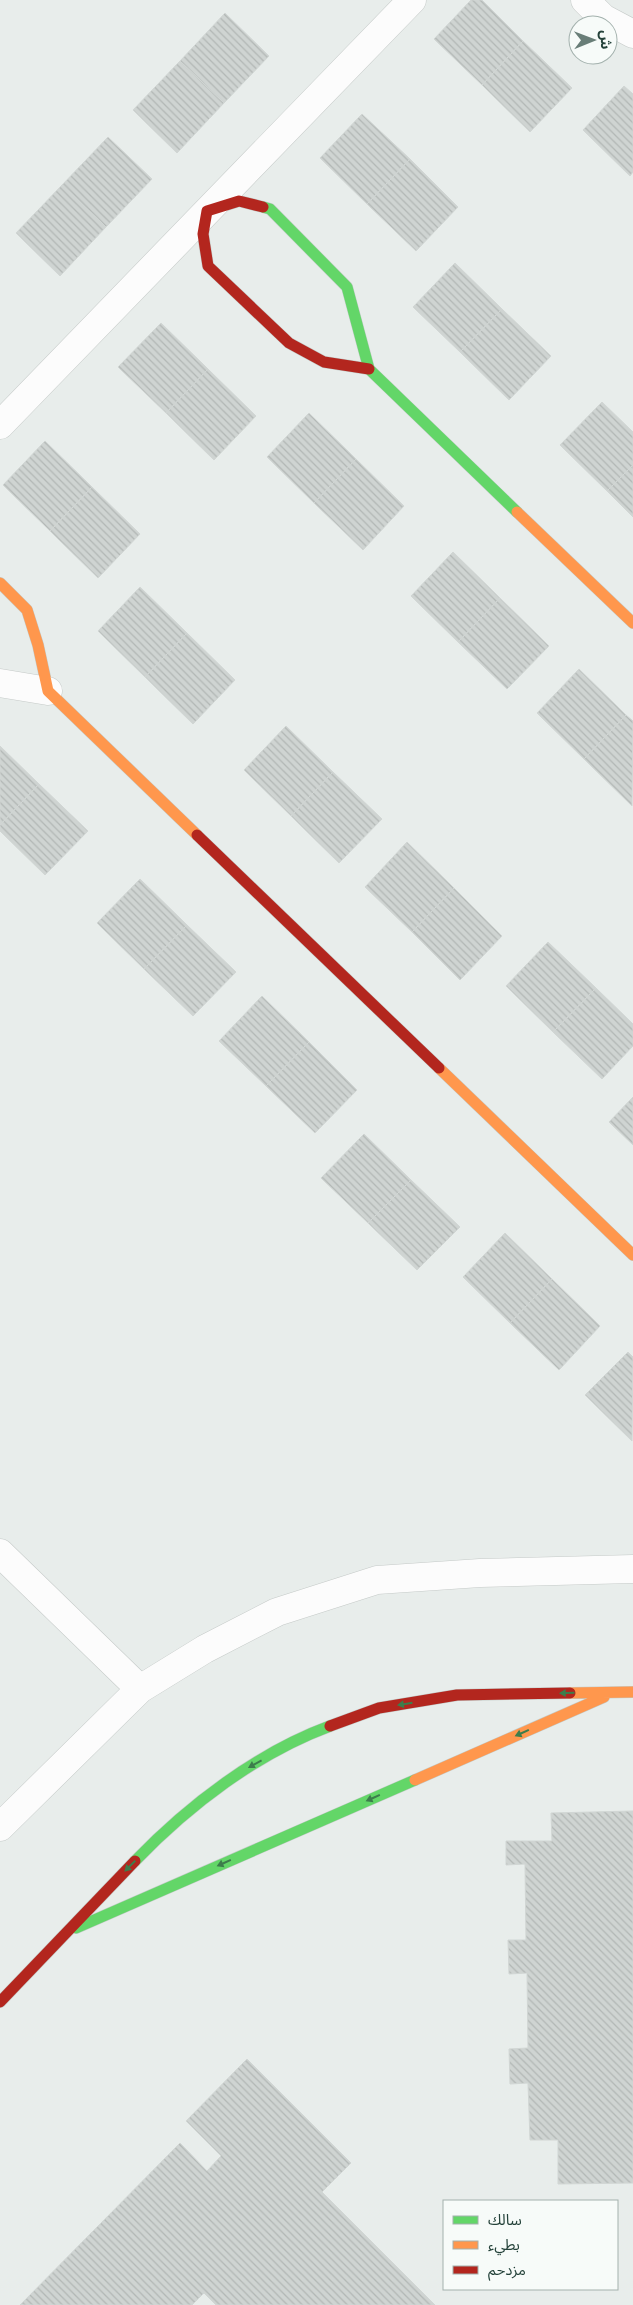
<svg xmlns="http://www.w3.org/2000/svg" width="633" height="2305" font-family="'Exo 2','Noto Sans Arabic',sans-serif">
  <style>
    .building { fill: url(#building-back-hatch); stroke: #d1d6d4 }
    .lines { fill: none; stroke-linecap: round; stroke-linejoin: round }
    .street-casing { stroke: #c5cac8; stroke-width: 29 }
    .fast-casing { stroke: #c3cbc8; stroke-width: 12 }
    .slow-casing { stroke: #c3cbc8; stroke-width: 12 }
    .jam-casing { stroke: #c3cbc8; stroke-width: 12 }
    .street { stroke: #fcfcfc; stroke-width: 28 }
    .fast { stroke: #63d668; stroke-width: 11 }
    .slow { stroke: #ff974d; stroke-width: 11 }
    .jam { stroke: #b3261e; stroke-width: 11 }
    .oneway { fill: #3d7d4c }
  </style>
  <defs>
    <pattern id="building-back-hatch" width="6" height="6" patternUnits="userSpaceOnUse" patternTransform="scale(1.25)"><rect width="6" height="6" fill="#cfd4d2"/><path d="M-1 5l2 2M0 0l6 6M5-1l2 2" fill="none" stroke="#b2b7b5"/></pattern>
  </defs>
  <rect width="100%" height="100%" fill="#e8edeb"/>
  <path class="building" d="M471,0H482L523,41L482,85L434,39Z
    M225,13L269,56L224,103L180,61Z
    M523,41L572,88L530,132L482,85Z
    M180,61L224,103L177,153L133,110Z
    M624,86L633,94V172L630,176L583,130Z
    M362,114L410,159L367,204L320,158Z
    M108,137L152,179L106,227L62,185Z
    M410,159L458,207L416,251L367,204Z
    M62,185L106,227L60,276L16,233Z
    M455,263L502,309L460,352L413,307Z
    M502,309L551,356L509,400L460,352Z
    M161,323L208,369L166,413L118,367Z
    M208,369L256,416L214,460L166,413Z
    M602,402L633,432V465L607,491L560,445Z
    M309,413L356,459L314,503L267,457Z
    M45,441L92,487L50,531L3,485Z
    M356,459L404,506L363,550L314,503Z
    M633,465V517L607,491Z
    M92,487L140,534L98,578L50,531Z
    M453,552L500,598L458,642L411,596Z
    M140,587L187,633L145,677L98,631Z
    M500,598L549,646L507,689L458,642Z
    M187,633L235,680L193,724L145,677Z
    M579,669L626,715L584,759L537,713Z
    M626,715L633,721L632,806L584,759Z
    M286,726L333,772L291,816L244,770Z
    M0,746L39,784L0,825Z
    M333,772L382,819L339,863L291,816Z
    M39,784L88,831L45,875L0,831V825Z
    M407,842L454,888L412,932L365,887Z
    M140,879L187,925L144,969L97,923Z
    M454,888L502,936L460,980L412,932Z
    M187,925L236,972L193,1016L144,969Z
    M548,942L596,988L553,1032L506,986Z
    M596,988L633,1024V1046L602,1079L553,1032Z
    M262,996L309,1042L266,1086L219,1041Z
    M309,1042L357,1090L315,1133L266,1086Z
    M633,1097V1145L609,1122Z
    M364,1134L411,1180L368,1223L321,1178Z
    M411,1180L460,1227L417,1270L368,1223Z
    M505,1233L552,1279L510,1323L463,1277Z
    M552,1279L600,1326L559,1370L510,1323Z
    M628,1352L633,1357L632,1441L585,1395Z
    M633,1811V2183L558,2184V2140H530L528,2083L510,2084L509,2049L528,2048L527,1973L509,1974L508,1940H526L525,1864L506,1865V1841H552L551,1813Z
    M247,2059L351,2163L322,2192L435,2305H216L204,2293L192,2305H20L180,2143L207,2171L221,2156L186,2121Z"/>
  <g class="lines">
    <g class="street-casing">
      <path id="street" d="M585,0L603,18L633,34
        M0,425L412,0
        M0,683L48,691
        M0,1553L140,1689
        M0,1827L140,1689L205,1649L277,1612L377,1580L480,1573L633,1569"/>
    </g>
    <g class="fast-casing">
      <path id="fast" d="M263,207L270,209L347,287L369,369L517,512
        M135,1861C189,1805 257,1753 330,1726
        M76,1928L415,1780"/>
    </g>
    <g class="slow-casing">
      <path id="slow" d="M517,512L633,623
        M0,583L27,610L38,645L48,691L197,835
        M439,1068L633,1255
        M570,1693L633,1692
        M415,1780L604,1697"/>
    </g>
    <g class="jam-casing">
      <path id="jam" d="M263,207L239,201L207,211L203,234L208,266L289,343L324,362L369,369
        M197,835L439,1068
        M330,1726L379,1708L457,1695L570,1693
        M0,2002L135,1861"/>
    </g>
    <use href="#street" class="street"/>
    <use href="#fast" class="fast"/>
    <use href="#slow" class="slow"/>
    <use href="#jam" class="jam"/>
  </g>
  <defs><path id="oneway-solid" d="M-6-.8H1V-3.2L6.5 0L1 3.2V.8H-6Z" transform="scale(1.25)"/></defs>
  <g class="oneway">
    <use href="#oneway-solid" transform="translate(567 1693) rotate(179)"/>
    <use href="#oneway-solid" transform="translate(405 1704) rotate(171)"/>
    <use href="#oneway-solid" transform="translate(522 1733) rotate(156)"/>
    <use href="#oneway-solid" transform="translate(255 1764) rotate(151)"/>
    <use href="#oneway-solid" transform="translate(373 1798) rotate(156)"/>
    <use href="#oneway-solid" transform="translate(224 1863) rotate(156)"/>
    <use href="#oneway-solid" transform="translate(130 1866) rotate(135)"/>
  </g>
  <rect x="443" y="2200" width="175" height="90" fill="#f7fbf9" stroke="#a3b1ad"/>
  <rect x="453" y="2216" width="25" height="8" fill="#63d668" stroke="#a3b1ad"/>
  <text x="488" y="2225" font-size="15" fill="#24423a">سالك</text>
  <rect x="453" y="2241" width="25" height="8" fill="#ff974d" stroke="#a3b1ad"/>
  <text x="488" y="2250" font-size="15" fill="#24423a">بطيء</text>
  <rect x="453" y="2266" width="25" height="8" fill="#b3261e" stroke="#a3b1ad"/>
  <text x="488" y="2275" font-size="15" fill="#24423a">مزدحم</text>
  <g transform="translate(593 40) rotate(89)"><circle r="24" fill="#f7fbf9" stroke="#a3b1ad"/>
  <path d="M0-4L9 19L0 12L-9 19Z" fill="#697e78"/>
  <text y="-8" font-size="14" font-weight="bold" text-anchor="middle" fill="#24423a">ش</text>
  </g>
</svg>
